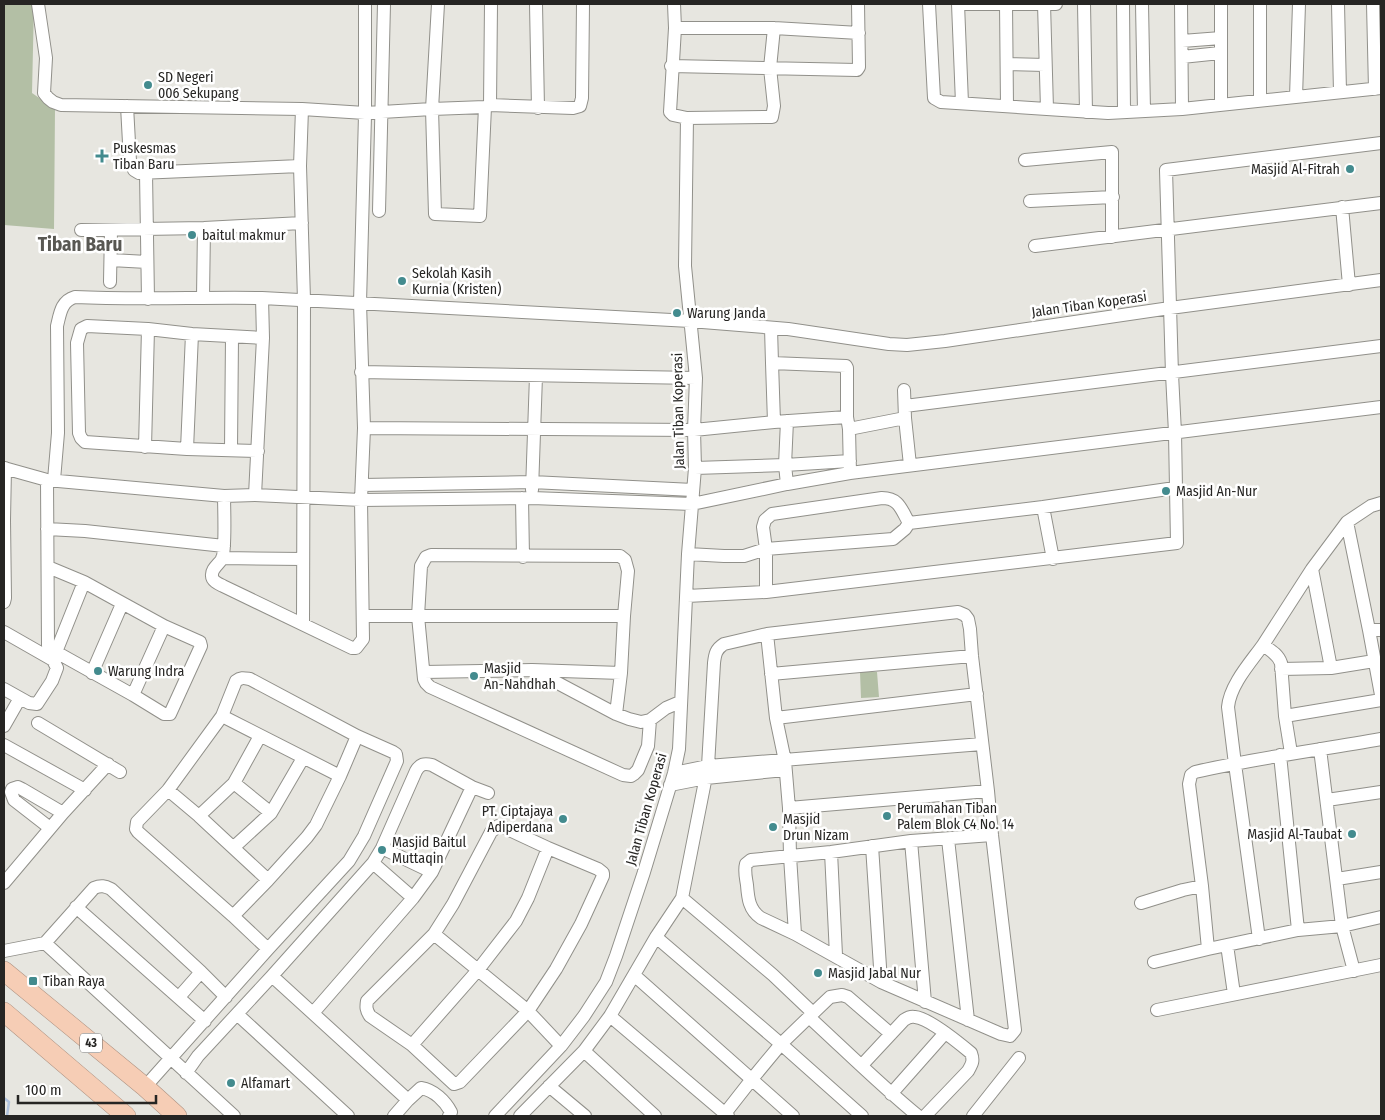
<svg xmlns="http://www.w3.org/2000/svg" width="1385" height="1120" font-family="'Fira Sans Condensed',sans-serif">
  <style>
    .grass { fill: #b3bfa5 }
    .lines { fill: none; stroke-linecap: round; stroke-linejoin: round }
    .stream { stroke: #b1c3de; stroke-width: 2.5 }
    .minor-casing { stroke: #91908a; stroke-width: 14 }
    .highway-casing { stroke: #ad9282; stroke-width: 20 }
    .minor { stroke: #fff; stroke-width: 12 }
    .highway { stroke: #f6cdb5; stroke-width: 19 }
    .poi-dot { fill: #438b8e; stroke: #fff; stroke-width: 2 }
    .labels { text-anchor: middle; stroke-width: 5; stroke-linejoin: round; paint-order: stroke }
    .shield { fill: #fff; stroke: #676665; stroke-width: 1 }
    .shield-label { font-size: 12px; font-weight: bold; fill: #262523 }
    .poi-label { font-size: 14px; fill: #262523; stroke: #fff; text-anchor: start }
    .street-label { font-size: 14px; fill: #262523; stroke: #fff }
    .district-label { font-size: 19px; font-weight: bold; fill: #585752; stroke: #fff }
  </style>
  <rect width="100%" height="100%" fill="#e7e6e0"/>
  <path class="grass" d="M4,4H34L32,93L55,109L54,229L4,225Z
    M860,672H877L879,697L861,698Z"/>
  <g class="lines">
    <path class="stream" d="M4,1098L9,1102L7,1116"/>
    <g class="minor-casing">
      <path id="minor" d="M38,4L46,58L44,93L48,98L53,102L61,105L302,109L365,113L432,109L485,107L490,105L491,4
        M438,4L432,109L435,214L480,216L485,107
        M536,4L538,108
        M674,4L675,28L670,112L673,115L687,118L772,117L774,106L770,68L774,28
        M929,4L934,98L941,102L1108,113L1182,109L1381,88
        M958,4L962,103
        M958,4H1056
        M1006,4L1007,106
        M1044,4L1047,109
        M1084,4L1086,112
        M1123,4L1124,111
        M1142,4L1144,111
        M1181,4L1182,109
        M1221,4V104
        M1338,4L1340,92
        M1373,4L1375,89
        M675,28H774L859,33
        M1182,41L1221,38
        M1182,57L1220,53
        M1007,64L1045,65
        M671,66L857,70L859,67L858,4
        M1296,97L1299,4
        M1260,100V4
        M490,105L573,108L580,106L582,98L583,4
        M127,106L130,161L134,170L139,173L300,166
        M302,109L300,166L304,300L303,624
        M1025,160L1112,152V237
        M146,173L148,299
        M1030,201L1113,197
        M1342,207L1349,285
        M379,211L384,4
        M81,230L204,228L302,223
        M1035,246L1381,203
        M111,260L147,262
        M110,282L111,230
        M203,297L204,228
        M771,328L772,363L846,366L847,368V417L849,429L850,473
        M772,363L774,422
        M361,372L696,378
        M904,390L905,418L910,465
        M905,406L1381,346
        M787,421L785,465L787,484
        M364,428L694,430L774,422L847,417
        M849,429L905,418
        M145,447L148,329
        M187,449L192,334
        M231,449L232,337
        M258,451L187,449L85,442L81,438L79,433L77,343L81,329L87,326L148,329L192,334L263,338
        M4,468L47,480L224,496L255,495L361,500L532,498L692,504L787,484L850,473L1381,407
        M695,468L785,465L850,461
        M47,480L48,646L56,652L133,695L164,714H170L201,646L200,642L164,626L84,582L48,567
        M54,480L58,433L57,326C60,314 61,301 75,297C137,300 200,297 262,298L690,321L788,329L889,344L907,345L945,341L1170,308L1381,280
        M362,485L532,482L693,490
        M532,490L536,376
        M255,495L263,338L262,298
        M224,496C224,508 226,550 222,559C219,564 211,569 212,576C212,581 219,584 223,586L352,648H356L363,639L361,500L364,428L360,303L365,115V4
        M522,498L523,557
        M1043,507L1053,559
        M1347,522L1369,630
        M909,523L1043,507L1175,488
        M47,529L85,531L224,546
        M688,554L724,556H744L766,549L893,539L905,529L909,523C901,509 899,498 882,498L772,514L765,520L763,527L766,549V592
        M222,558L303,559
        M1312,569L1331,668
        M687,596L766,592L1177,543L1175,433L1172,374L1166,170L1381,143
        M4,602L5,598L4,520L5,468
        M363,616H624
        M1381,630H1369L1381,695
        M4,632L53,660L57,668L52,681L37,704L29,703L4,689
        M767,634L776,718L785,761L789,808L790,856L795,934
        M1263,645L1312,569L1347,522L1371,506L1381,503
        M56,652L84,582
        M1281,669L1331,668L1374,661
        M424,672L532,670L621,673
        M537,672L616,714L629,719L641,722L650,720L666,708L680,702
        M92,673L122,604
        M771,674L972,656
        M133,695L164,626
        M616,714L621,673L624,616L628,571L625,560L620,556L431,555L426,557L421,566L418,616L424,679L426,683L430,687L623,775L631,776L634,774L638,770L648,746L650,720
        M222,716L340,776
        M1285,716L1381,700
        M776,718L977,694
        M38,723L120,772
        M4,726L20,698
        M4,745L85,790
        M1320,749L1342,926L1354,971
        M1280,755L1298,930
        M674,773L708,766L982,744
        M234,783L271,813
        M670,785L706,778L785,770
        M168,790L199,816L268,880
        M1327,800L1381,792
        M789,808L988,791
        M199,816L234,783L260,736
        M498,826L503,827L548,848L598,869L603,873V876L581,924L556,969L528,1011L460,1082L454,1084L412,1045L370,1016C366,1010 366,1007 367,1001L434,934L453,904L491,832Z
        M50,828L14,800L11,792L12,789L18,787L22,789L63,813
        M948,839L968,1020
        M911,841L925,1002
        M872,846L881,982
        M234,847L271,813L303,758
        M382,848L432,872
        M831,852L836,955
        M373,863L413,898
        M1337,879L1381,872
        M4,883L63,813L108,764
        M682,898L773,975L813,1013
        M1141,903L1183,890L1202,886
        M76,907L205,1021
        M434,934L528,1011L561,1046
        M656,937L781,1044L862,1116
        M1259,939L1235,764L1228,707C1230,685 1250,663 1263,645C1270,650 1278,654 1281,663L1285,716L1291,753
        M45,943L94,888C101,885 105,886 111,889L201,972L226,997
        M1227,945L1234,994
        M268,949L233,916L268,880L307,837L316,825L340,776L357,736
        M1208,949L1202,886L1189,784L1191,775L1195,772C1256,758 1319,750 1381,739
        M4,951L45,943L234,1116
        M1154,962L1208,949L1298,930L1342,926L1381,917
        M634,975L793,1116
        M272,976L408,1100
        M179,997L201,972
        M1157,1010L1381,965
        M313,1013L413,898L432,872L472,787
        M237,1014L348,1116
        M610,1016L728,1116
        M809,1017C845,1050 880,1085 918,1116
        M412,1045L478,970L516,921L528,898L548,848
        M584,1051L655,1116
        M862,1065L904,1020C907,1018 911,1016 915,1017C929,1018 959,1043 971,1053C974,1061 972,1064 968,1071L925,1116
        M186,1073L198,1056L272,976L373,863L382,848L416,771C420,764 424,763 432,765L472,787L488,793
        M549,1086L585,1116
        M145,1087L268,949L349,861L364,836L397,761L396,754L393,752L357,736L250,679C244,678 241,677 236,681L222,716L168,790L137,822L136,829L138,832L233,916
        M891,1094L945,1033
        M394,1116L408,1100L421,1088C434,1090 445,1101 451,1112L449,1116
        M495,1116L561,1046L584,1016L606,982L616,956L644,872L674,773L679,749L688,554L695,468L694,430L696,378L685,266L687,118
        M520,1116L584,1051L610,1016L656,937L682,898L708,766L714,663C715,654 716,649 724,644L767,634L958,612L965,615L968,619L970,629L972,656L988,791L992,835L1015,1030L1010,1036L1001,1034L881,982L795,934L761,918C749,910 748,898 747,885C746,878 744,871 746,864L751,860L831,852L911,841L992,835
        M723,1116L752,1079L781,1044L809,1017L830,997L842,995L848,997L891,1034
        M973,1116L1019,1058"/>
    </g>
    <g class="highway-casing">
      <path id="highway" d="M4,971L145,1087L177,1116
        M4,1012L126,1116"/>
    </g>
    <use href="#minor" class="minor"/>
    <use href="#highway" class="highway"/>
  </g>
  <g class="poi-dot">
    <circle cx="148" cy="85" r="5"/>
    <path d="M99.5 148.5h5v5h5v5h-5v5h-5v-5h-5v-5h5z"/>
    <circle cx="1350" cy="169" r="5"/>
    <circle cx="192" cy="235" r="5"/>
    <circle cx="402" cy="281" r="5"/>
    <circle cx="677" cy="313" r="5"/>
    <circle cx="1166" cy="491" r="5"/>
    <circle cx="98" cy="671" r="5"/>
    <circle cx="474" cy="676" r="5"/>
    <circle cx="887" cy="816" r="5"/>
    <circle cx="563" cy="819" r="5"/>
    <circle cx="773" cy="827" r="5"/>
    <circle cx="1352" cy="834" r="5"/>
    <circle cx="382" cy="850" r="5"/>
    <circle cx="818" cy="973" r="5"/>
    <rect x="28" y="976" width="10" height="10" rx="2.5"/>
    <circle cx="231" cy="1083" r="5"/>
  </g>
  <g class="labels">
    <rect class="shield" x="80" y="1033.5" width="22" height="19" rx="4"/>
    <g class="shield-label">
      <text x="91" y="1047">43</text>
    </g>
    <g class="poi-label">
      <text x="158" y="82">SD Negeri<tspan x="158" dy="16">006 Sekupang</tspan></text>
      <text x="113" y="153">Puskesmas<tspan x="113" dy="16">Tiban Baru</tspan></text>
      <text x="1340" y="174" text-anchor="end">Masjid Al-Fitrah</text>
      <text x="202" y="240">baitul makmur</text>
      <text x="412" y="278">Sekolah Kasih<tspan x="412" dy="16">Kurnia (Kristen)</tspan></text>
      <text x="687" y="318">Warung Janda</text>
      <text x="1176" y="496">Masjid An-Nur</text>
      <text x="484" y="673">Masjid<tspan x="484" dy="16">An-Nahdhah</tspan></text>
      <text x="108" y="676">Warung Indra</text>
      <text x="897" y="813">Perumahan Tiban<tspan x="897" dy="16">Palem Blok C4 No. 14</tspan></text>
      <text x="553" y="816" text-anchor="end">PT. Ciptajaya<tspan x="553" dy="16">Adiperdana</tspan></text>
      <text x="783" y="824">Masjid<tspan x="783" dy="16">Drun Nizam</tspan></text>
      <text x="1342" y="839" text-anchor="end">Masjid Al-Taubat</text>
      <text x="392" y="847">Masjid Baitul<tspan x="392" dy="16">Muttaqin</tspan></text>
      <text x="828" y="978">Masjid Jabal Nur</text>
      <text x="43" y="986">Tiban Raya</text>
      <text x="241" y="1088">Alfamart</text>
    </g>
    <g class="street-label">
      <text transform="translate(1089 304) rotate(-8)" y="5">Jalan Tiban Koperasi</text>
      <text transform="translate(678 411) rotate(-91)" y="5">Jalan Tiban Koperasi</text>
      <text transform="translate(646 809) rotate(-74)" y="5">Jalan Tiban Koperasi</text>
    </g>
    <g class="district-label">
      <text x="80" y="251">Tiban Baru</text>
    </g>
  </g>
  <rect width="1385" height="1120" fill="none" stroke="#262523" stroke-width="10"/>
  <path d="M18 1095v8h138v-8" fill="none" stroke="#262523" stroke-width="2.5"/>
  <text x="25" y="1095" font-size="15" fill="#262523" stroke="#ffffff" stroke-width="4" paint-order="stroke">100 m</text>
</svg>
